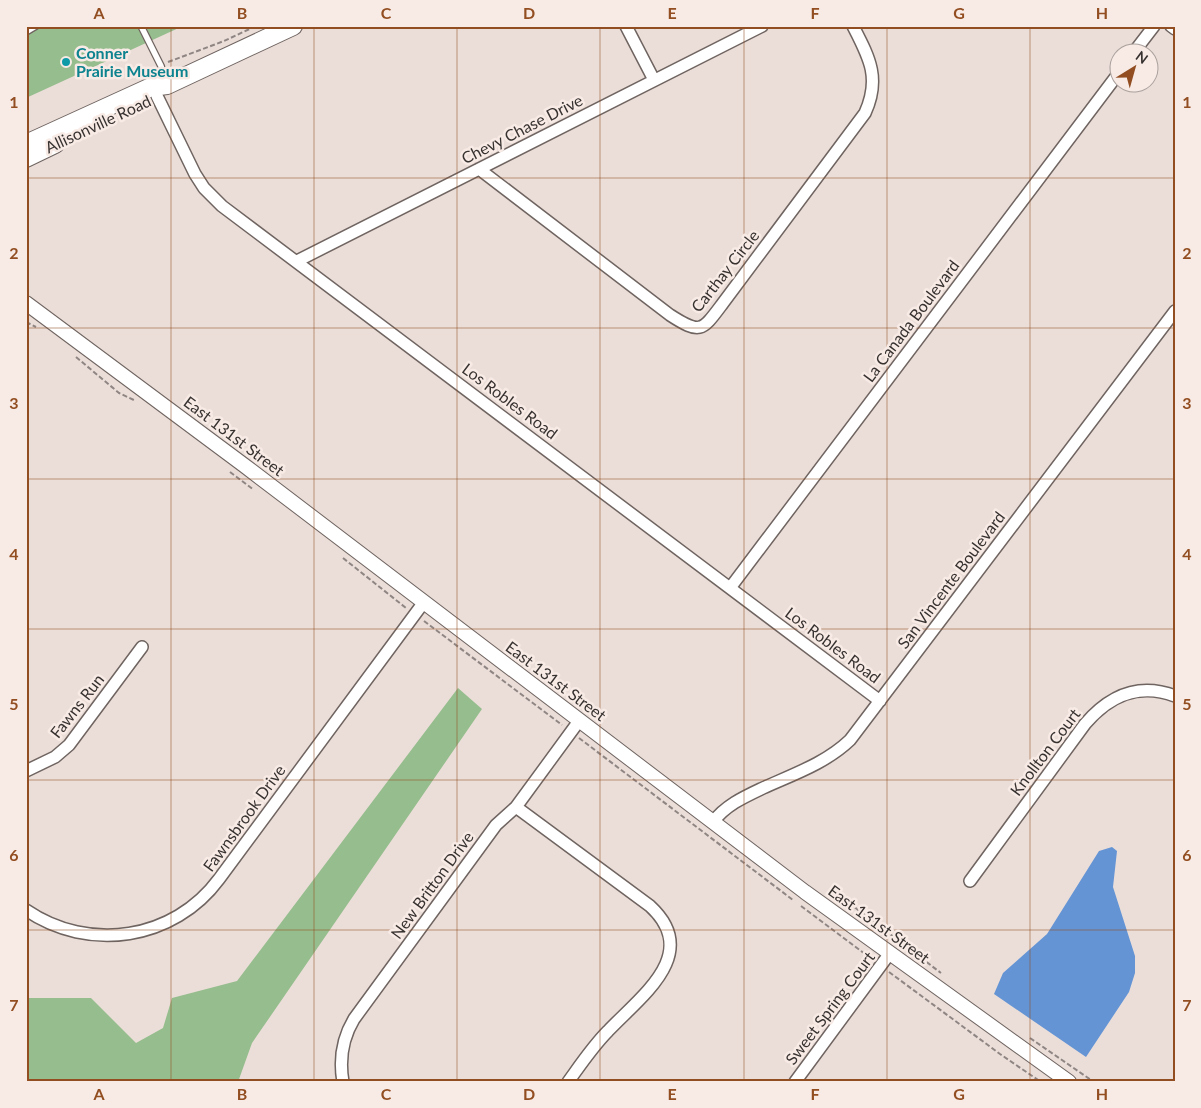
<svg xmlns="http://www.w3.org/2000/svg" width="1201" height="1108" font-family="Lato,sans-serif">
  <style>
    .green { fill: #96bd8d }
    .water { fill: #6494d4 }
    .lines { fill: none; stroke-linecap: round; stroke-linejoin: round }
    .service-casing { stroke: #6f6460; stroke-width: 8 }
    .minor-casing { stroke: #6f6460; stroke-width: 14 }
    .tertiary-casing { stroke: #6f6460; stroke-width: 16 }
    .primary-casing { stroke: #6f6460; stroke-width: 20 }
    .path { stroke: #8f8683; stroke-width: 2; stroke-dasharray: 5 2.5; stroke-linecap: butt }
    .service { stroke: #fff; stroke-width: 5.5 }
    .minor { stroke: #fff; stroke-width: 11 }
    .tertiary { stroke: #fff; stroke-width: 14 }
    .primary { stroke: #fff; stroke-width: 18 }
    .grid { fill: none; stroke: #924e21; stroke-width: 1; stroke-opacity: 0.55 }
    .culture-dot { fill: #0f9aa8; stroke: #f8ebe6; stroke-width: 2 }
    .labels { text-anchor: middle; stroke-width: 5; stroke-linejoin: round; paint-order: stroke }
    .culture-label { font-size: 16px; font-weight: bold; fill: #0d838f; stroke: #f8ebe6; text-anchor: start }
    .street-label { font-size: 16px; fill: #373230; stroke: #f8ebe6 }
    .neatline { fill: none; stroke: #924e21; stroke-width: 2 }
    .grid-label { font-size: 16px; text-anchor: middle; font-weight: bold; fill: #924e21 }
  </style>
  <rect width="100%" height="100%" fill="#ebded9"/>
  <path class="green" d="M26,26H183L26,98Z
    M458,688L482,709L252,1043L238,1082H26V998H91L136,1043L163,1028L172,998L237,981Z"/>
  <path class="water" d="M1112,847L1117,851L1113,887L1135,956V973L1129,992L1086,1057L994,994L1003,973L1047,934L1099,851Z"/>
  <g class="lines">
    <g class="service-casing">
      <path id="service" d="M141,26L161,66L166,83
        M26,32L36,26"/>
    </g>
    <g class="minor-casing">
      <path id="minor" d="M626,26L654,80
        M1171,26L1175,29
        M1134,52L1154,26
        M157,96L195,174L204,188L222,206L880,701
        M479,169L670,315C701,335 702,331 723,303L865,113C881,78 869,57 853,26
        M297,261L762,26
        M730,588L1118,74
        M26,771L55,757L69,745L142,647
        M516,807L650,906C702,954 641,996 608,1031C593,1046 581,1064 568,1082
        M713,822C726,805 744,797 763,788C794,774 826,763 850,740L1175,311
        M970,881L1085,724C1109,696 1138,682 1175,696
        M26,910C89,953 174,940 219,879L424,602
        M343,1082C339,1059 342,1039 354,1019L496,825L516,807L579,721
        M795,1082L890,953"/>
    </g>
    <g class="tertiary-casing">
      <path id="tertiary" d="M26,303L245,466L805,892L1069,1082"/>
    </g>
    <g class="primary-casing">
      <path id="primary" d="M26,144L151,87L167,85L293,26
        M26,158L55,144"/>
    </g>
    <path class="path" d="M168,62L224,41L256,26
      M26,322L36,327
      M76,357L119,393L136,401
      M230,472L254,490
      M343,558L406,608
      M424,621L562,725
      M579,738L793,900
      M849,903L941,973
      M801,906L873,960
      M889,972L1000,1054L1041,1082
      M1030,1038L1094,1082"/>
    <use href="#service" class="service"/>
    <use href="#minor" class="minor"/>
    <use href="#tertiary" class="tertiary"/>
    <use href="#primary" class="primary"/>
  </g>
  <path class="grid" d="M171,26V1082M314,26V1082M457,26V1082M600,26V1082M744,26V1082M887,26V1082M1030,26V1082M26,178H1175M26,328H1175M26,479H1175M26,629H1175M26,780H1175M26,930H1175"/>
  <circle class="culture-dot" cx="66" cy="62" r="5"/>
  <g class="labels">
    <g class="culture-label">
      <text x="76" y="59">Conner<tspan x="76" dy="18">Prairie Museum</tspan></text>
    </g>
    <g class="street-label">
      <text transform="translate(98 124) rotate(-25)" y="6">Allisonville Road</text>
      <text transform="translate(522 129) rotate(-27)" y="6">Chevy Chase Drive</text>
      <text transform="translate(725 271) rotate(-52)" y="6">Carthay Circle</text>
      <text transform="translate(911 321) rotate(-53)" y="6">La Canada Boulevard</text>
      <text transform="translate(510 401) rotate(37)" y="6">Los Robles Road</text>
      <text transform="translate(234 436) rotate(37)" y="6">East 131st Street</text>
      <text transform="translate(951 580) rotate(-53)" y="6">San Vincente Boulevard</text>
      <text transform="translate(833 645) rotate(37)" y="6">Los Robles Road</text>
      <text transform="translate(556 681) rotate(37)" y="6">East 131st Street</text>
      <text transform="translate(77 706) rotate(-52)" y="6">Fawns Run</text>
      <text transform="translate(1045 752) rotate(-53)" y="6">Knollton Court</text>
      <text transform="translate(244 818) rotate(-54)" y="6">Fawnsbrook Drive</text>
      <text transform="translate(432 885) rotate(-54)" y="6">New Britton Drive</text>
      <text transform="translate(879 924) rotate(36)" y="6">East 131st Street</text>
      <text transform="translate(830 1008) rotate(-53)" y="6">Sweet Spring Court</text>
    </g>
  </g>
  <rect width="1201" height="1108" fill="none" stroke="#f8ebe6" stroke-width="55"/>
  <g transform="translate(1134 68) rotate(37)"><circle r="24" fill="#f8ebe6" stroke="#aba19d"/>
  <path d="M0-4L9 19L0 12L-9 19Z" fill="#924e21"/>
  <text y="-8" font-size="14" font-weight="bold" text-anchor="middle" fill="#373230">N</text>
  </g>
  <rect x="28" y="28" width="1146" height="1052" class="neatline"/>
  <g class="grid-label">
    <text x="99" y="19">A</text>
    <text x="242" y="19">B</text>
    <text x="386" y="19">C</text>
    <text x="529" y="19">D</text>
    <text x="672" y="19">E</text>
    <text x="815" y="19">F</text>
    <text x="959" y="19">G</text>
    <text x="1102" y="19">H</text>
    <text x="14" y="108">1</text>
    <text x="1187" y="108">1</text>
    <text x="14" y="259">2</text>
    <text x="1187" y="259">2</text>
    <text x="14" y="409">3</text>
    <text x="1187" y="409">3</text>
    <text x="14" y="560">4</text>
    <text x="1187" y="560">4</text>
    <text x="14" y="710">5</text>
    <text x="1187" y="710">5</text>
    <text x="14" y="861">6</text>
    <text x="1187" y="861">6</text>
    <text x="14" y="1011">7</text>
    <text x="1187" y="1011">7</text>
    <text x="99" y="1100">A</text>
    <text x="242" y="1100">B</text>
    <text x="386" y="1100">C</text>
    <text x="529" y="1100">D</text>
    <text x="672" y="1100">E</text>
    <text x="815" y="1100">F</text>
    <text x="959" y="1100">G</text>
    <text x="1102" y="1100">H</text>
  </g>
</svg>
